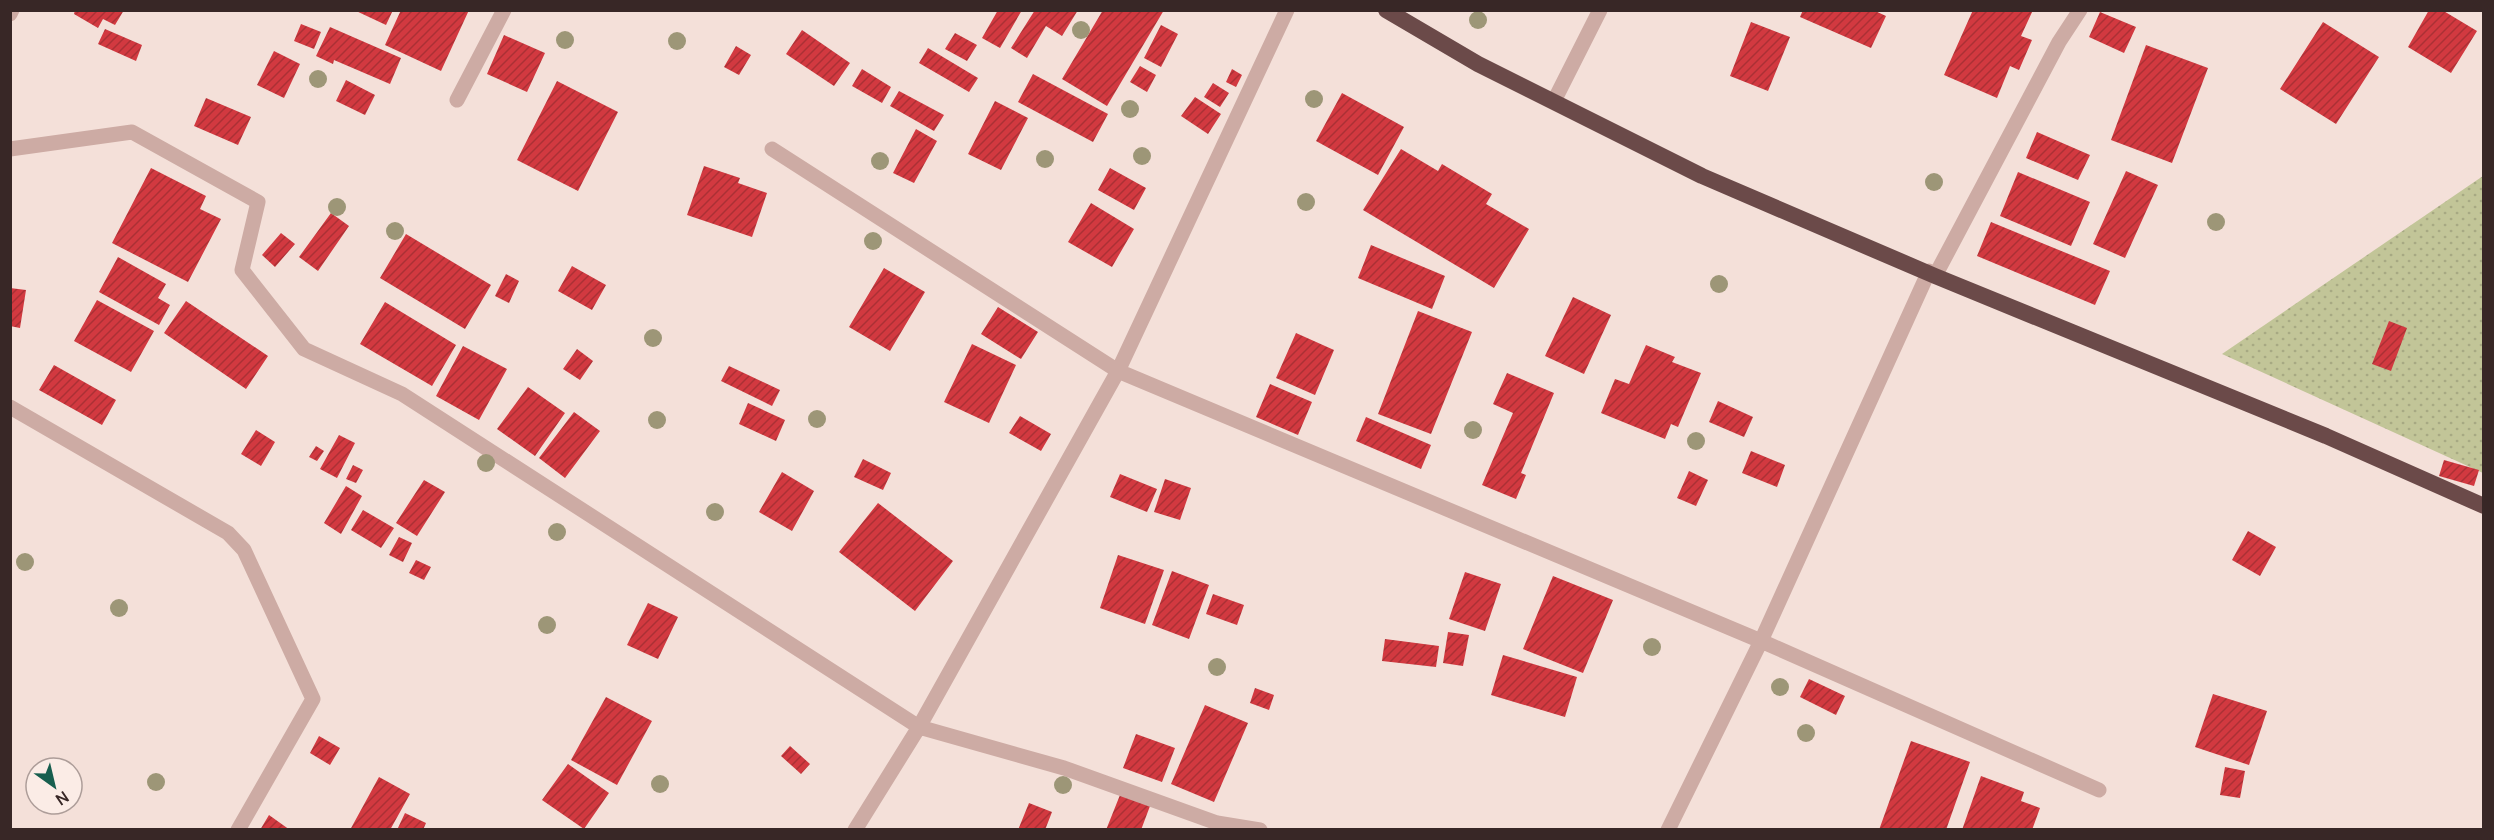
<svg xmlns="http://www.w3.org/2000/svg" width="2494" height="840" font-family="Manrope,sans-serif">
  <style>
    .grass { fill: url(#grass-dots) }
    .building { fill: url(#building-hatch) }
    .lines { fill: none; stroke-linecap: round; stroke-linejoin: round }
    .minor { stroke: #cdaba4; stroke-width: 15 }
    .trunk { stroke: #6b4a49; stroke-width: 16 }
    .tree { fill: #9d9677 }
  </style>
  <defs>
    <pattern id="grass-dots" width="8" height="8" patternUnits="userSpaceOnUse" patternTransform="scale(1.5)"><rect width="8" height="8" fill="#c2c598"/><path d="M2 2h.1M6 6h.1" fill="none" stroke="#a7a983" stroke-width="1.8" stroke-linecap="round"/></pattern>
    <pattern id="building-hatch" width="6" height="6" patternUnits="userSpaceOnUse" patternTransform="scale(1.5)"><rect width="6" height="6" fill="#d23940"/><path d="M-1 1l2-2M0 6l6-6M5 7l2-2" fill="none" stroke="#ab3035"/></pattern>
  </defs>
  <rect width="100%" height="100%" fill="#f4e0d9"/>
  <path class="grass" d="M2483,176V473L2222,354Z"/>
  <path class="building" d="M75,10H124L115,25L103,19L98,28L74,14Z
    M354,10H393L386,25Z
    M401,10H469L441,71L385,45Z
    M998,10H1022L1000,48L982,38Z
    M1035,10H1078L1062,36L1046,26L1027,58L1011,48Z
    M1103,10H1164L1107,106L1062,79Z
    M1803,10H1873L1886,16L1871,48L1800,17Z
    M1973,10H2033L2021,36L2032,40L2019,70L2010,66L1997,98L1944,75Z
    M2429,10H2442L2477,31L2451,73L2408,47Z
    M2100,12L2136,27L2124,53L2089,37Z
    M1751,22L1790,37L1768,91L1730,76Z
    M2323,22L2379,57L2336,124L2280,89Z
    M301,24L321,32L314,49L294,41Z
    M1161,25L1178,34L1161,67L1144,58Z
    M330,27L401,58L390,84L334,60L333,64L316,56Z
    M105,29L142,45L136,61L98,44Z
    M802,30L850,63L834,86L786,54Z
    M955,33L977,45L967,61L945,49Z
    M504,35L545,53L527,92L487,74Z
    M2146,45L2208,68L2172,163L2111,140Z
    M736,46L751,55L739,75L724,67Z
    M928,48L978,78L969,92L919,63Z
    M274,51L300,64L284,98L257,85Z
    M1140,66L1156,75L1147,92L1130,82Z
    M862,69L891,87L882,103L852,86Z
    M1232,69L1242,75L1236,87L1226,82Z
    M1033,74L1108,114L1093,142L1018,102Z
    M346,80L375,95L365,115L336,101Z
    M557,81L618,112L578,191L517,160Z
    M1213,83L1229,93L1220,107L1204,97Z
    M899,91L944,115L934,131L890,106Z
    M1342,93L1404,127L1378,175L1316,141Z
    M1195,97L1221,114L1208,134L1181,116Z
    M206,98L251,117L238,145L194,126Z
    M995,101L1028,118L1001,170L968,154Z
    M916,129L937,141L914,183L893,173Z
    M2037,132L2090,155L2078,180L2026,158Z
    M1401,149L1438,171L1442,164L1492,194L1486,204L1529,229L1494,288L1363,210Z
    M704,166L740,178L738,183L767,193L752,237L687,215Z
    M151,168L206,196L200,209L221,219L188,282L112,243Z
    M1110,168L1146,188L1134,210L1098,190Z
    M2126,171L2158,185L2125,258L2093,244Z
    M2018,172L2090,202L2071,246L2000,216Z
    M1091,203L1134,229L1112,267L1068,242Z
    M331,213L349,226L318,271L299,257Z
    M1991,222L2110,271L2095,305L1977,256Z
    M281,233L295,244L275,267L262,255Z
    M406,234L491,285L465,329L380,278Z
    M1371,245L1445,276L1432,309L1358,278Z
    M118,257L166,284L158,298L170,305L159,325L99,292Z
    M572,266L606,285L592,310L558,291Z
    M884,268L925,292L890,351L849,327Z
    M506,274L519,281L509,303L495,296Z
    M10,288L26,290L20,328L10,326Z
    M1573,297L1611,315L1584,374L1545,356Z
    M97,300L154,331L131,372L74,341Z
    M186,301L268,356L246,389L164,333Z
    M385,302L456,345L432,386L360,344Z
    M998,307L1038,332L1021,359L981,334Z
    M1418,311L1472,332L1431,434L1378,414Z
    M2389,321L2407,328L2391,371L2372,364Z
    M1296,333L1334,350L1315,395L1276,378Z
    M972,344L1016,365L989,423L944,402Z
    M1646,345L1675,357L1672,362L1701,373L1678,427L1671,424L1665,439L1601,413L1615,379L1629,384Z
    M463,346L507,369L479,420L436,396Z
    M577,349L593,361L580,380L563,369Z
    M54,365L116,400L102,425L39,390Z
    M729,366L780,390L772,406L721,381Z
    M1507,373L1554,393L1521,473L1526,475L1516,499L1482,485L1513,413L1493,404Z
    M1270,384L1312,402L1298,435L1256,417Z
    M528,387L565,413L535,456L497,429Z
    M1718,401L1753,417L1744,437L1709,422Z
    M748,403L785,420L776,441L739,424Z
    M574,412L600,431L565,478L539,458Z
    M1020,416L1051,434L1041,451L1009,433Z
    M1366,417L1431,445L1421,469L1356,441Z
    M256,430L275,442L261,466L241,454Z
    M339,435L355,443L337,478L320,469Z
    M316,446L324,451L317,461L309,457Z
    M1751,451L1785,465L1777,487L1742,473Z
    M863,459L891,473L883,490L854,477Z
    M2444,460L2479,470L2474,486L2439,476Z
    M353,465L363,470L356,483L346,479Z
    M1689,471L1708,480L1696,506L1677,498Z
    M782,472L814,491L792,531L759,512Z
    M1120,474L1157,489L1147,512L1110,497Z
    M1165,479L1191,488L1180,520L1154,512Z
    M424,480L445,492L417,536L396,523Z
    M346,486L362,496L341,534L324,523Z
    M878,503L953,561L915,611L839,552Z
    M363,510L394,528L381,548L351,530Z
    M2248,531L2276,547L2260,576L2232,560Z
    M399,537L412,543L403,562L389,555Z
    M1118,555L1164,570L1145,624L1100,608Z
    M416,560L431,567L424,580L409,573Z
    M1172,571L1209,585L1189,639L1152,625Z
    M1465,572L1501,584L1485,631L1449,619Z
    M1553,576L1613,600L1583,673L1523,649Z
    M1213,594L1244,605L1237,625L1206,614Z
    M648,603L678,617L658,659L627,645Z
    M1448,632L1469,635L1463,666L1443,663Z
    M1385,639L1439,646L1436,667L1382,661Z
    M1503,655L1577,677L1565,717L1491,695Z
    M1809,679L1845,696L1836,715L1800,697Z
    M1255,688L1274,695L1269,710L1250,703Z
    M2213,694L2267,711L2249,765L2195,747Z
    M606,697L652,721L617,785L571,760Z
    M1205,705L1248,723L1214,802L1171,784Z
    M1136,734L1175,748L1162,782L1123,768Z
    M319,736L340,748L330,765L310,753Z
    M1911,741L1970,762L1946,830H1879Z
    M790,746L810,764L801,774L781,756Z
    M568,764L609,793L584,829L542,800Z
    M2225,767L2245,771L2240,798L2220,795Z
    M1981,776L2024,792L2021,801L2040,808L2032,830H1962Z
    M379,777L410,794L390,830H350Z
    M1120,795L1150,806L1141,830H1106Z
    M1029,803L1052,812L1045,830H1018Z
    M405,813L426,823L423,830H397Z
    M269,815L290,830H260Z"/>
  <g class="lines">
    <path class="minor" d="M10,14L12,10
      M457,100L504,10
      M1554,101L1600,10
      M10,149L132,132L258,202L242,270L304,349L402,394L919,727L1064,768L1217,823L1260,830
      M772,149L1118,371L1761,641L2099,790
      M1935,276L2059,42L2080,10
      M10,407L228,533L244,550L313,699L238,830
      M855,830L919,727L1118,371L1287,10
      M1668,830L1761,641L1929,271"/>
    <path class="trunk" d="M1386,10L1478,64L1702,176L1935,276L2326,436L2484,506"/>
  </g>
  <g class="tree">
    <circle cx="1478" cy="20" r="9"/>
    <circle cx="1081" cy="30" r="9"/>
    <circle cx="565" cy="40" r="9"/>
    <circle cx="677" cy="41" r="9"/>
    <circle cx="318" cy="79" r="9"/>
    <circle cx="1314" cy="99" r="9"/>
    <circle cx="1130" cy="109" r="9"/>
    <circle cx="1142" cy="156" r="9"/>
    <circle cx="1045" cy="159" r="9"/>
    <circle cx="880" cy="161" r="9"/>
    <circle cx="1934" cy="182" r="9"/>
    <circle cx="1306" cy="202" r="9"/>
    <circle cx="337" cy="207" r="9"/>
    <circle cx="2216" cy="222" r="9"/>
    <circle cx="395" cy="231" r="9"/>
    <circle cx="873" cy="241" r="9"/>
    <circle cx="1719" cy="284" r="9"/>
    <circle cx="653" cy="338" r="9"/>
    <circle cx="817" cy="419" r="9"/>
    <circle cx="657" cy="420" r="9"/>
    <circle cx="1473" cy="430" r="9"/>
    <circle cx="1696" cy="441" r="9"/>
    <circle cx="486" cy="463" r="9"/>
    <circle cx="715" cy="512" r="9"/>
    <circle cx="557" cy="532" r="9"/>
    <circle cx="25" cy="562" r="9"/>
    <circle cx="119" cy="608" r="9"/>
    <circle cx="547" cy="625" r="9"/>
    <circle cx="1652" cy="647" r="9"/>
    <circle cx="1217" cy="667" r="9"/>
    <circle cx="1780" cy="687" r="9"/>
    <circle cx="1806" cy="733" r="9"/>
    <circle cx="156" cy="782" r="9"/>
    <circle cx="660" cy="784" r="9"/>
    <circle cx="1063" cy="785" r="9"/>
  </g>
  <rect width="2494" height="840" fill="none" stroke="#382726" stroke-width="24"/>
  <g transform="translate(54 786) rotate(146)"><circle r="28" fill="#fbece6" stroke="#ad9d99" stroke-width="1.5"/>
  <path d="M0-4.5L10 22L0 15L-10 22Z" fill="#175e4e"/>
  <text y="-9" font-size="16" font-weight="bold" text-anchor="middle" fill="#382726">N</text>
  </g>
</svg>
